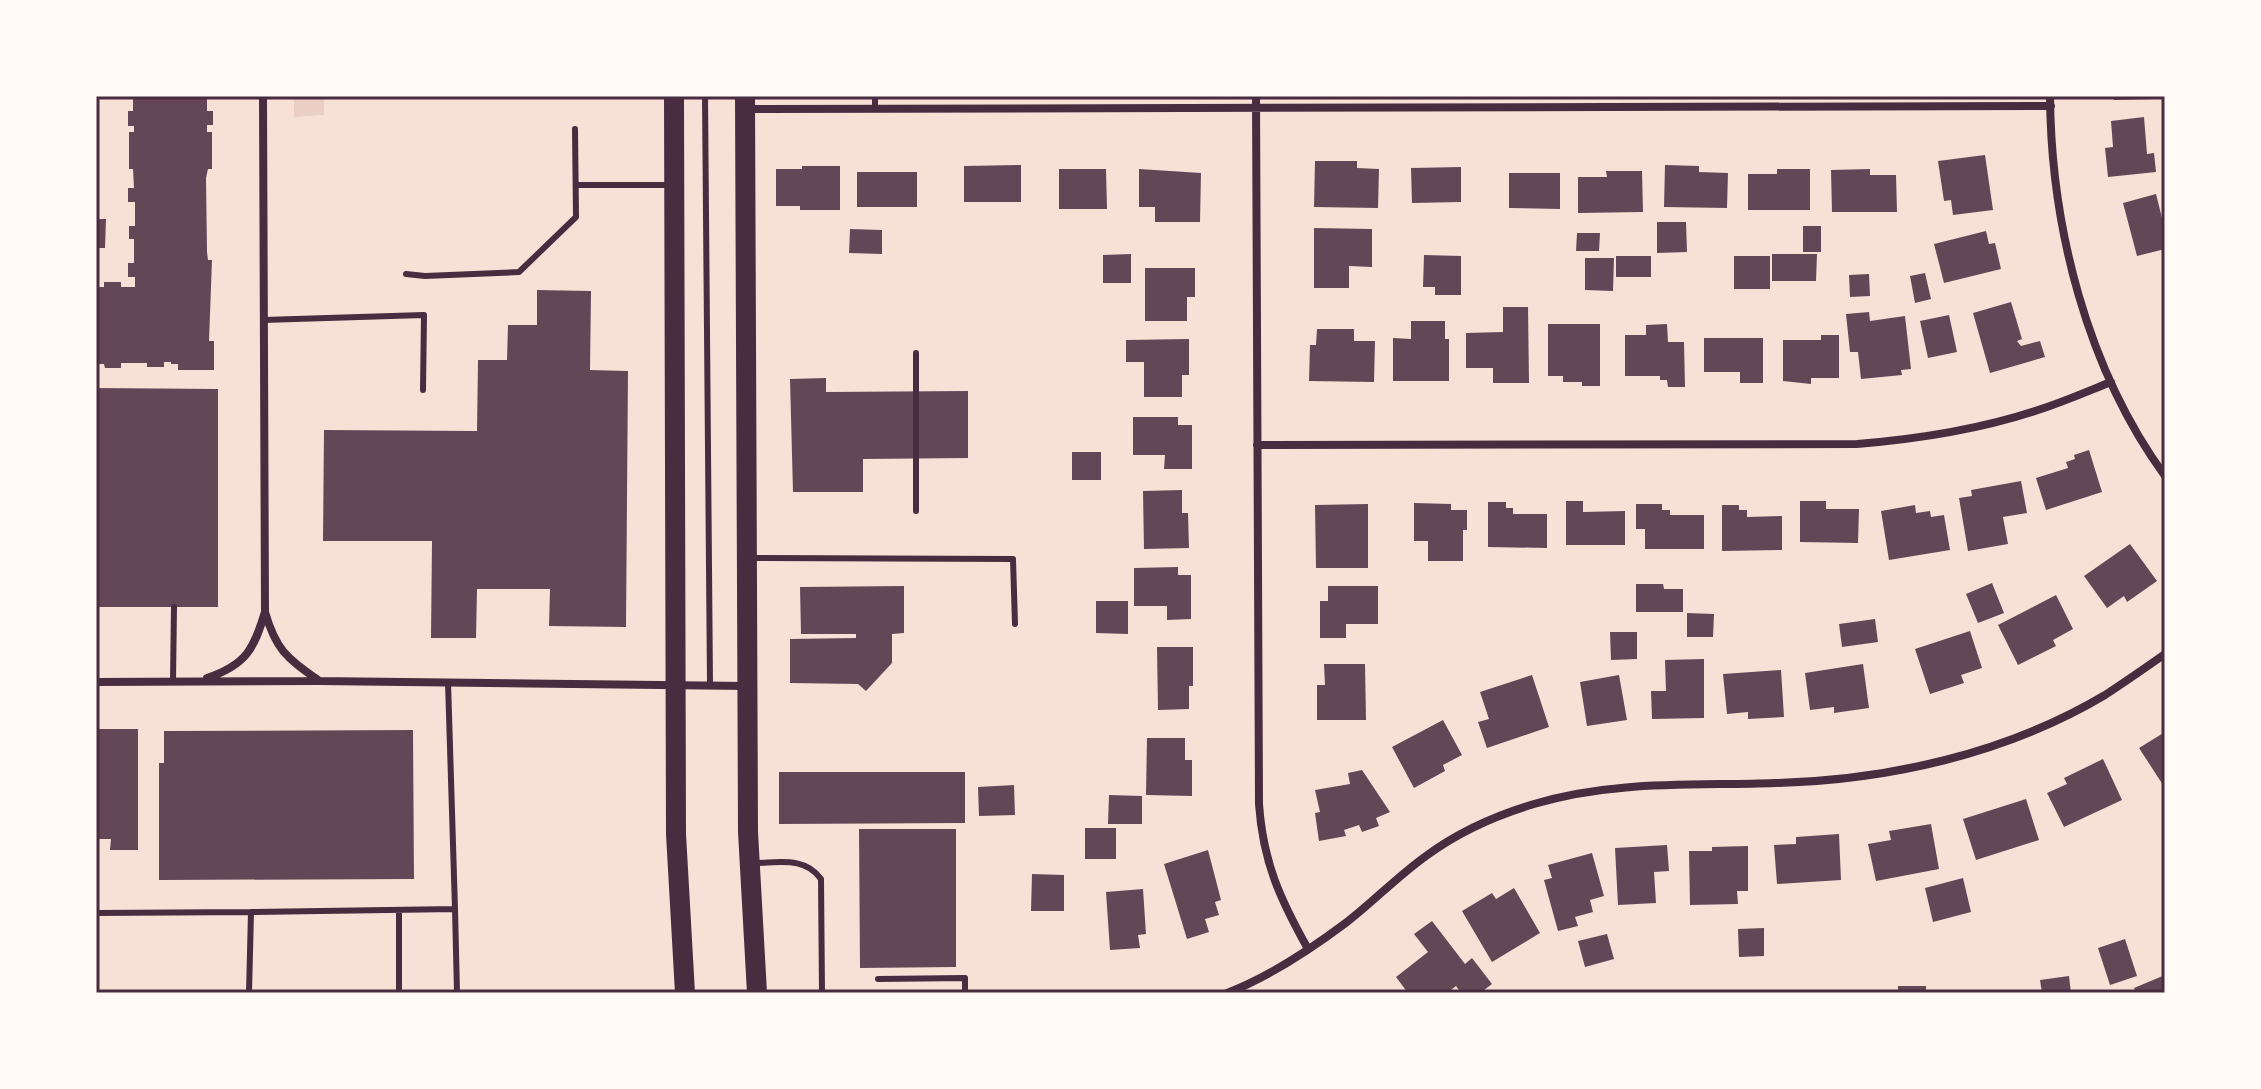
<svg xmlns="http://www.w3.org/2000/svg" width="2261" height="1089" font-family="'Fira Sans Condensed',sans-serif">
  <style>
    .green { fill: #ebcfc5 }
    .building { fill: #644757 }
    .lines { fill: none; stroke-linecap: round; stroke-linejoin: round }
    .service { stroke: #4a2c40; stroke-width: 6 }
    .minor { stroke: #4a2c40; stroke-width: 8 }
    .primary { stroke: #4a2c40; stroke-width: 20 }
    .neatline { fill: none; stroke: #4a2c40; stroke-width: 3 }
  </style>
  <rect width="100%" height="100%" fill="#f7e1d7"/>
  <path class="green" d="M294,96H324V115L294,117Z"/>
  <path class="building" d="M133,96H207V111H213V125H207V132H212V169H208L206,178L207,252L208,260H212L209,341H214V370H178V364H171V362H164V367H147V363H121V368H105L104,364H96V287H104V282H121V287H135V277H128V263H134V239H129V226H135V202H128V188H134L133,169H129V132H134V126H128V111H133Z
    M2114,96H2154V99L2114,100Z
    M2144,117L2147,154L2154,153L2156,172L2108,177L2105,148L2113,147L2111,121Z
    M1985,155L1993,210L1953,215L1951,200L1944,201L1938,161Z
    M1315,161H1357V168L1379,169L1378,208L1314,207Z
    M1021,165V202H964V166Z
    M1665,165L1699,166V172L1728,173L1727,208L1664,207Z
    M802,166H840V210H800V206H776V169H802Z
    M1461,167V202L1412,203L1411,168Z
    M1059,169H1106L1107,209H1059Z
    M1139,169L1201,173L1200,222H1155V207H1139Z
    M1777,169H1810V210H1748V174H1777Z
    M1870,169V175H1896L1897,212H1832L1831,170Z
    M1606,171H1642L1643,212L1578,213V177H1607Z
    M857,172H917V207H857Z
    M1509,173H1560V209L1509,208Z
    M2156,194L2165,230V249L2137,256L2123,203Z
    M96,219H106L105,248H96Z
    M1657,222H1686L1687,252L1657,253Z
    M1803,226H1821V252H1803Z
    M1314,228L1372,229V267L1349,266V288H1314Z
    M850,229L882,230V254L849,253Z
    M1986,231L1989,244L1995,243L2001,269L1944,283L1934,244Z
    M1577,233H1600L1599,251H1576Z
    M1131,254V283H1103V255Z
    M1772,254H1817L1816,281H1772Z
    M1424,255L1461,256V295H1435V287H1423Z
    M1616,256H1651V277H1616Z
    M1734,256H1770V289H1734Z
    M1585,258H1614L1613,291L1585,290Z
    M1145,268H1195V297H1187V321H1145Z
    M1925,273L1931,299L1915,303L1910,276Z
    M1869,274L1870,296L1850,297L1849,275Z
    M537,290L591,291L590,370L628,371L626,627L549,626L550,589H477L476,638H431L432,541H323L324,430L477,431L478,360H507L508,325H537Z
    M2011,302L2022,339L2017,341L2021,346L2040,341L2045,357L1990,373L1973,313Z
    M1503,307H1528L1529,383H1493V368H1466V333L1503,332Z
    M1869,312L1870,321L1905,316L1911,369L1901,370L1902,375L1861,379L1858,352H1850L1846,314Z
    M1949,315L1957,352L1928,358L1920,321Z
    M1411,321H1445V339H1449V381H1393V338L1411,339Z
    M1548,324H1600V386H1582V382H1563V376H1548Z
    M1667,324L1668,342H1684L1685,387H1668L1667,380H1660V376H1625V335H1646V325Z
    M1317,329H1354V341H1375L1374,382L1309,381L1310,345H1316Z
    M1821,335H1839V378H1811V384L1783,381V340H1821Z
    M1704,338H1763V383H1740V372H1704Z
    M1189,339V375H1182V397H1144V362H1126V340Z
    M826,378V392L968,391V458L863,459V492H793L790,379Z
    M96,388L218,389V607H96Z
    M1133,417H1178V425H1192V469H1164L1165,455H1133Z
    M2089,450L2102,492L2046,510L2036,478L2068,468L2066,462L2075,459L2074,455Z
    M1072,452H1101V480H1072Z
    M2021,481L2027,513L2003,517L2008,544L1968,551L1959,498L1972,496L1971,490Z
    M1182,490V513H1188L1189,548L1144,549L1143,491Z
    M1566,501H1583V512L1625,511V545H1566Z
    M1800,501H1826V509H1859L1858,543L1800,542Z
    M1488,502H1506V508H1513V514H1547V548L1488,547Z
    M1414,503L1451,504V510H1467V530H1463V561H1428V541H1414Z
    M1368,504V568H1316L1315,505Z
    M1636,504H1662V510H1670V515H1704V549H1645V529H1636Z
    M1722,505H1739V510H1747V517L1782,516V550L1722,551Z
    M1915,505L1916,513L1930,511L1931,517L1944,515L1950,550L1889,560L1881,511Z
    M2130,544L2157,581L2127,602L2124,596L2107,608L2084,576Z
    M1178,567V575H1191V619L1167,620V606H1134V568Z
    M1992,583L2004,613L1978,623L1966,594Z
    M1636,584H1663L1664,589H1683V612H1636Z
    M904,586V633L892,634V663L866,691L858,684L790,683V639L856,638V634H801L800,587Z
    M1328,586H1378V624H1346V638H1320V601H1328Z
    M2056,595L2073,629L2053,640L2056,646L2018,665L1998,625Z
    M1096,601H1128V634L1096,633Z
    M1687,613L1714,614L1713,637H1687Z
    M1875,619L1878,642L1842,647L1839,624Z
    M1970,631L1982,668L1961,675L1964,683L1930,694L1915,649Z
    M1610,632H1637V659L1611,660Z
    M1157,647H1193V686H1189V709L1158,710Z
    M1704,659V718L1652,719L1651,691H1666L1665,660Z
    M1324,664H1365L1366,720H1317V685H1325Z
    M1863,664L1869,708L1834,713V707L1810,710L1805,673Z
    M1781,670L1784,717L1748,719V712L1727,714L1723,674Z
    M1532,675L1549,727L1487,748L1478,722L1489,719L1480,692Z
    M1619,675L1627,720L1587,726L1580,682Z
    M1443,720L1462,755L1443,765L1445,771L1414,788L1392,747Z
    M96,729H138V850H110L111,839H96Z
    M413,730L414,879L159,880V763H164V731Z
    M2165,732V788L2139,748Z
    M1147,738H1185V760H1192V796L1146,795Z
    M2103,759L2122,800L2064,827L2047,793L2067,784L2064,778Z
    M1362,770L1390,812L1376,818L1379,826L1362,832L1359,825L1344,830L1346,836L1319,841L1315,813L1320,812L1315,790L1350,784L1348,773Z
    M779,772H965V823L779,824Z
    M1014,785L1015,815L979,816L978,787Z
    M1109,795L1142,796V824H1108Z
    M2026,799L2039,840L1976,860L1963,819Z
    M1931,824L1939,869L1876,881L1868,844L1891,840L1889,831Z
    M1085,828H1116V859H1085Z
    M859,829H956V967L860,968Z
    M1839,834L1841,880L1777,884L1774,845L1796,844V837Z
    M1667,845L1669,871L1654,872L1656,903L1618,905L1615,848Z
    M1748,846V891H1737L1738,904L1690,905L1689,851H1712V847Z
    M1208,850L1221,900L1215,902L1219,915L1205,919L1209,932L1187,939L1164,864Z
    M1592,853L1604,896L1590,900L1593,912L1575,917L1578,926L1558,931L1544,880L1552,878L1548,865Z
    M1032,874L1064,875V911H1031Z
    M1963,878L1971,912L1933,922L1925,888Z
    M1514,888L1540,933L1492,962L1462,911L1492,893L1496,899Z
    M1143,889L1146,934L1138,935L1140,948L1110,950L1106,892Z
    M1432,921L1465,964L1472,958L1492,984L1480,993H1461L1456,986L1447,993H1408L1396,977L1428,952L1414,934Z
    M1764,928V956L1739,957L1738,929Z
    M1607,934L1614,959L1585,967L1578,941Z
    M2125,939L2137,976L2110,985L2098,948Z
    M2165,975V993H2136L2134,988Z
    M2069,976L2071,993H2042L2040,980Z
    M1898,986H1926V993H1898Z"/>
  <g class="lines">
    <path class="service" d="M705,96L710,685
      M875,96V109
      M577,185H670
      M406,274L425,276L519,272L576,217L575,129
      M263,320L424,315L423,390
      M916,353V511
      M750,558L1013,559L1015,624
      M173,681L174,607
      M448,682L455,909
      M753,863C778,863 805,856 821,879L822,993
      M399,910V993
      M96,913L251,912
      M878,979L965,978V993
      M249,993L251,912L455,909L457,993"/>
    <path class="minor" d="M1256,96L1259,804C1263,862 1280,899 1308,949
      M2050,96C2051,227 2087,369 2165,476
      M747,109L2051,106
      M1257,445L1857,444C1918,439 1977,430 2035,411C2061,403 2086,392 2111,382
      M265,612C276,650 286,657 318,680
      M207,678C246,665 254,649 265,612L263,96
      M96,682L318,681L747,686
      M1227,993C1269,977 1311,949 1347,922C1374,901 1398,876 1426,856C1457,833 1497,815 1534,804C1613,780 1694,786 1775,783C1888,780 2006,754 2105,695C2125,682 2145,668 2165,654"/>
    <path class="primary" d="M674,96L676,834L685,993
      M745,96L748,832L757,993"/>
  </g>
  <rect width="2261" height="1089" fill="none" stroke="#fffaf5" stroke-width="196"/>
  <rect x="98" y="98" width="2065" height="893" class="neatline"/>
</svg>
